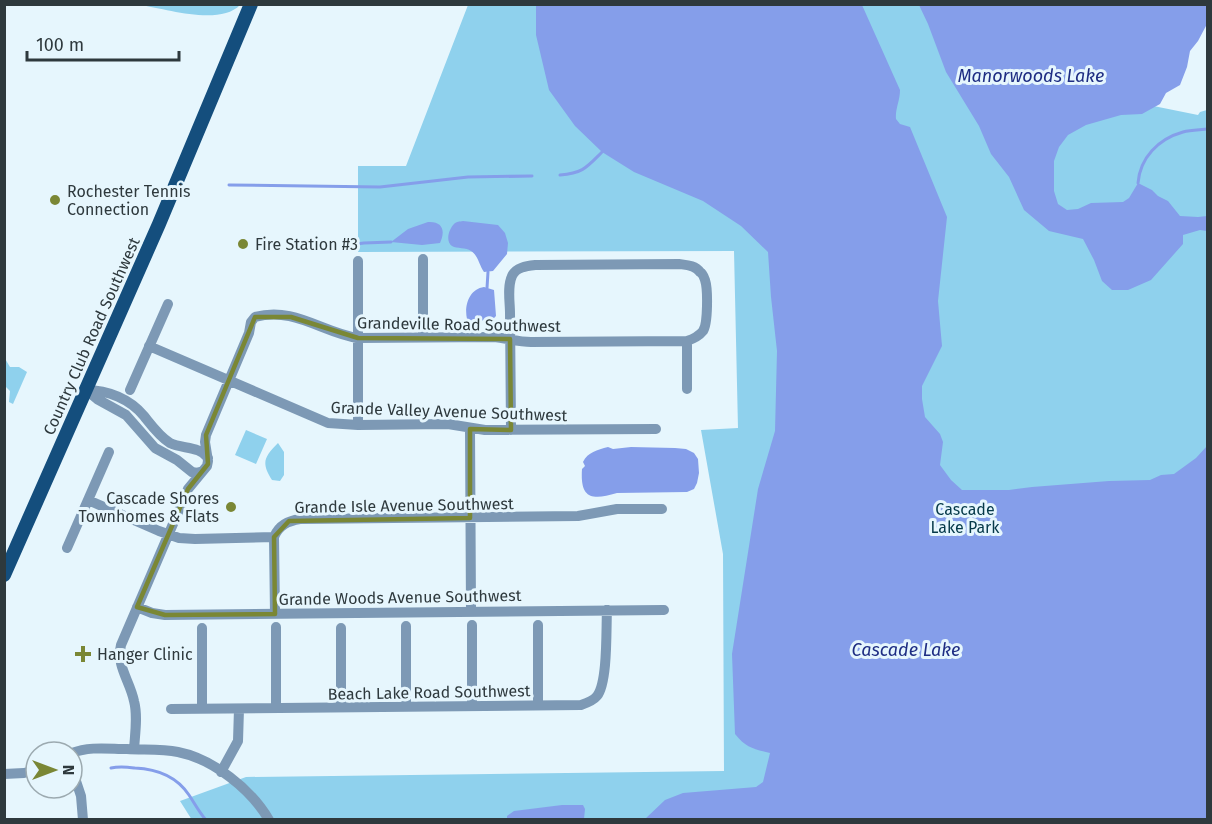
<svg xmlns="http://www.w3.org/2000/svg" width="1212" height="824" font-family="'Fira Sans',sans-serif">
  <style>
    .green { fill: #8fd1ed }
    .water { fill: #859eea }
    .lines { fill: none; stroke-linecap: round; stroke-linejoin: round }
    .stream { stroke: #859eea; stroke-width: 3 }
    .minor { stroke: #7d99b5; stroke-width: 10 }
    .major { stroke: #144e7d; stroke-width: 14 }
    .marked { fill: none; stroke: #7a8735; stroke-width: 4.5; stroke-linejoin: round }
    .poi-dot { fill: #7a8735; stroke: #e6f6fd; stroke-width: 2 }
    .labels { text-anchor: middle; stroke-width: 6; stroke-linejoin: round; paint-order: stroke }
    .poi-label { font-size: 16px; fill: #2e393d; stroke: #e6f6fd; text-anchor: start }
    .street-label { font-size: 16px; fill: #2e393d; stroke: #e6f6fd }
    .park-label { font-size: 16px; fill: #053949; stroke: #e6f6fd }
    .water-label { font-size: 18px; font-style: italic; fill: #1e2d83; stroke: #e6f6fd }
  </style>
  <rect width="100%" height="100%" fill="#e6f6fd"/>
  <path class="green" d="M141,5H240C220,26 166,9 141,5Z
    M468,5H961V67L1198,115L1200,112L1207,110V819L192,820L180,801L246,777L724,771L723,554L701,430L738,428L734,251L358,252V166H406Z
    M4,357L10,367H19L27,372L13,404L9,402L10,391L5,386Z
    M246,430L267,439L256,464L235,455Z
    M278,443L284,452V475L280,481L272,480C261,463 264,457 278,443Z"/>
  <path class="water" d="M536,5H862L900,90C900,101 895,109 896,119L900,124L910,127L947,217L938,301L942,346L922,386V399L925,417L940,434L943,442L940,465L951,480L962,490H1009L1032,487L1109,481L1150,480L1161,475L1174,474L1196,458L1207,446V819H645L665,800L683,793L756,787L763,782L770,753C754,749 746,748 735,734L732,654L758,489L775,431L777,351L771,297L768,252L741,226L703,201L634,172L602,152L575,126L549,90L536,35Z
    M919,5H1207V24L1198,41L1190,51L1187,67L1180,85L1166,93L1160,104L1142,114L1121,115L1086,125L1068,135L1059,147L1054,161V191L1058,204L1067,210L1078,209L1091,203L1123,202L1129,198L1138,183L1152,190L1158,196L1168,201L1180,216L1198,217L1207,216V231L1200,230L1183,235V244L1151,280L1128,290H1112L1102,281L1094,260L1083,239L1049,231L1024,210L1009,177L991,154L979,126L946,72L928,24Z
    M463,221L498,225L505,233L508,243L507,254L493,271L484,272C479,265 478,255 471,251C466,247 457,249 452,246C445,241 449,229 454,224C457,221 459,222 463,221Z
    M428,222C442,221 446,230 440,243L422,245L391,242L408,229Z
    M484,287L494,290L496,316L493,319L471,322L467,319C464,306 469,289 484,287Z
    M608,447L613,449L631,447L675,448L686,449L694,453L698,459L699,473L697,483L694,489L687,492L617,493C591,501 580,498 582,469L585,466L583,462C588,452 597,450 608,447Z
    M562,805H583L585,809L584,819L513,820L507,818V816L514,811Z"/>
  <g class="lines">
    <path class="stream" d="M560,175C583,173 586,168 602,152
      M1138,183C1140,158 1158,139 1183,132C1191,130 1200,130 1208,129
      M229,185L380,187L468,177L532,176
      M341,246L364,243L391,242
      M487,288L488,272
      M111,768C120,766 127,767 135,768C157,769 177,777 189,795C195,804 199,812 206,820"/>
    <path class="minor" d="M423,259V337
      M358,261V425
      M687,341V389
      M149,346L328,423L358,425L448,424L485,430L656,429
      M86,390L97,399L126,415L155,448L177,460L192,472L197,473L203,471
      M86,390C108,390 130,399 144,416C152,426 159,436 170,443C182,449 200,446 208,458
      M130,390L168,304
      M470,428L471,611
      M88,500L159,531L179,538L195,539L274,537
      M67,548L109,452
      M137,607L152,613L165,615L664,610
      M275,614L274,537C279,525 288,521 300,519L578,516L617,509H662
      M472,625V706
      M538,625V705
      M406,626V707
      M276,627V708
      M202,628V708
      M341,628V707
      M171,709L581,705C587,703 593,701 597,696C608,682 606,629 607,610
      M134,749C135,734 138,716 134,701C130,681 116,666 121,645L188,489L207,466L208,461L205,442L206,435L249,333L251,322L255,317C294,306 323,333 358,338L493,337C506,338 518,342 531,342L687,341C693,339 699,336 703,331C708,324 708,289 705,280C704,277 702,273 700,272C695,265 686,265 679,264L536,265C527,266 516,267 512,276C507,287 510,302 510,313C510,352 511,391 511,430
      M72,753C90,746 109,749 127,749C144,750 162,749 178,752C213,759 251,789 269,820
      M72,769L81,796L83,820
      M221,772L238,741L239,709
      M4,774L24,773L36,770"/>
    <path class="major" d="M4,575L159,224L251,4"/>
  </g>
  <path class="marked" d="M255,317H291L358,338L510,339L511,430L470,429V518L289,521L274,537L275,614L165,615L137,607L188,489L208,464L206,435Z"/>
  <g class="poi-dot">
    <circle cx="55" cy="200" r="6"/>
    <circle cx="243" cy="244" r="6"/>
    <circle cx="231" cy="507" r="6"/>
    <path d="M80 645h6v6h6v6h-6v6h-6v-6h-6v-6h6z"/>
  </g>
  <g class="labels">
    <g class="poi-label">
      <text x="67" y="197">Rochester Tennis<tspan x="67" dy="18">Connection</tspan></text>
      <text x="255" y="250">Fire Station #3</text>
      <text x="219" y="504" text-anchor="end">Cascade Shores<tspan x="219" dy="18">Townhomes &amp; Flats</tspan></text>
      <text x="97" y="660">Hanger Clinic</text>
    </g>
    <g class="street-label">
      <text transform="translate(459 324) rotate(1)" y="6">Grandeville Road Southwest</text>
      <text transform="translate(91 336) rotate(-66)" y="6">Country Club Road Southwest</text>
      <text transform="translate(449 411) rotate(2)" y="6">Grande Valley Avenue Southwest</text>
      <text transform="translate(404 505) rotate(-1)" y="6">Grande Isle Avenue Southwest</text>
      <text transform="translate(400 597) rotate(-1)" y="6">Grande Woods Avenue Southwest</text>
      <text transform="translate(429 692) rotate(-1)" y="6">Beach Lake Road Southwest</text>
    </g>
    <g class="park-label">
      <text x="965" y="515">Cascade<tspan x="965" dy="18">Lake Park</tspan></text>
    </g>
    <g class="water-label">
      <text x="1031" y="82">Manorwoods Lake</text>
      <text x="906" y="656">Cascade Lake</text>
    </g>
  </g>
  <rect width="1212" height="824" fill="none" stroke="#2e393d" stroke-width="12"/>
  <g transform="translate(54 770) rotate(90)"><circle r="28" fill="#e6f6fd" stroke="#9caab0" stroke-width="1.5"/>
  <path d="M0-4.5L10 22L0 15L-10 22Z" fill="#7a8735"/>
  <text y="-9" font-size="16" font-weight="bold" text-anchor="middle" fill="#2e393d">N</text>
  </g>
  <path d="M27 51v9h152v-9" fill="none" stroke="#2e393d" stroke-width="3"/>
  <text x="36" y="51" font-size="18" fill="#2e393d" stroke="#e6f6fd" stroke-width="4.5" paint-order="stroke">100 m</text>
</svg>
